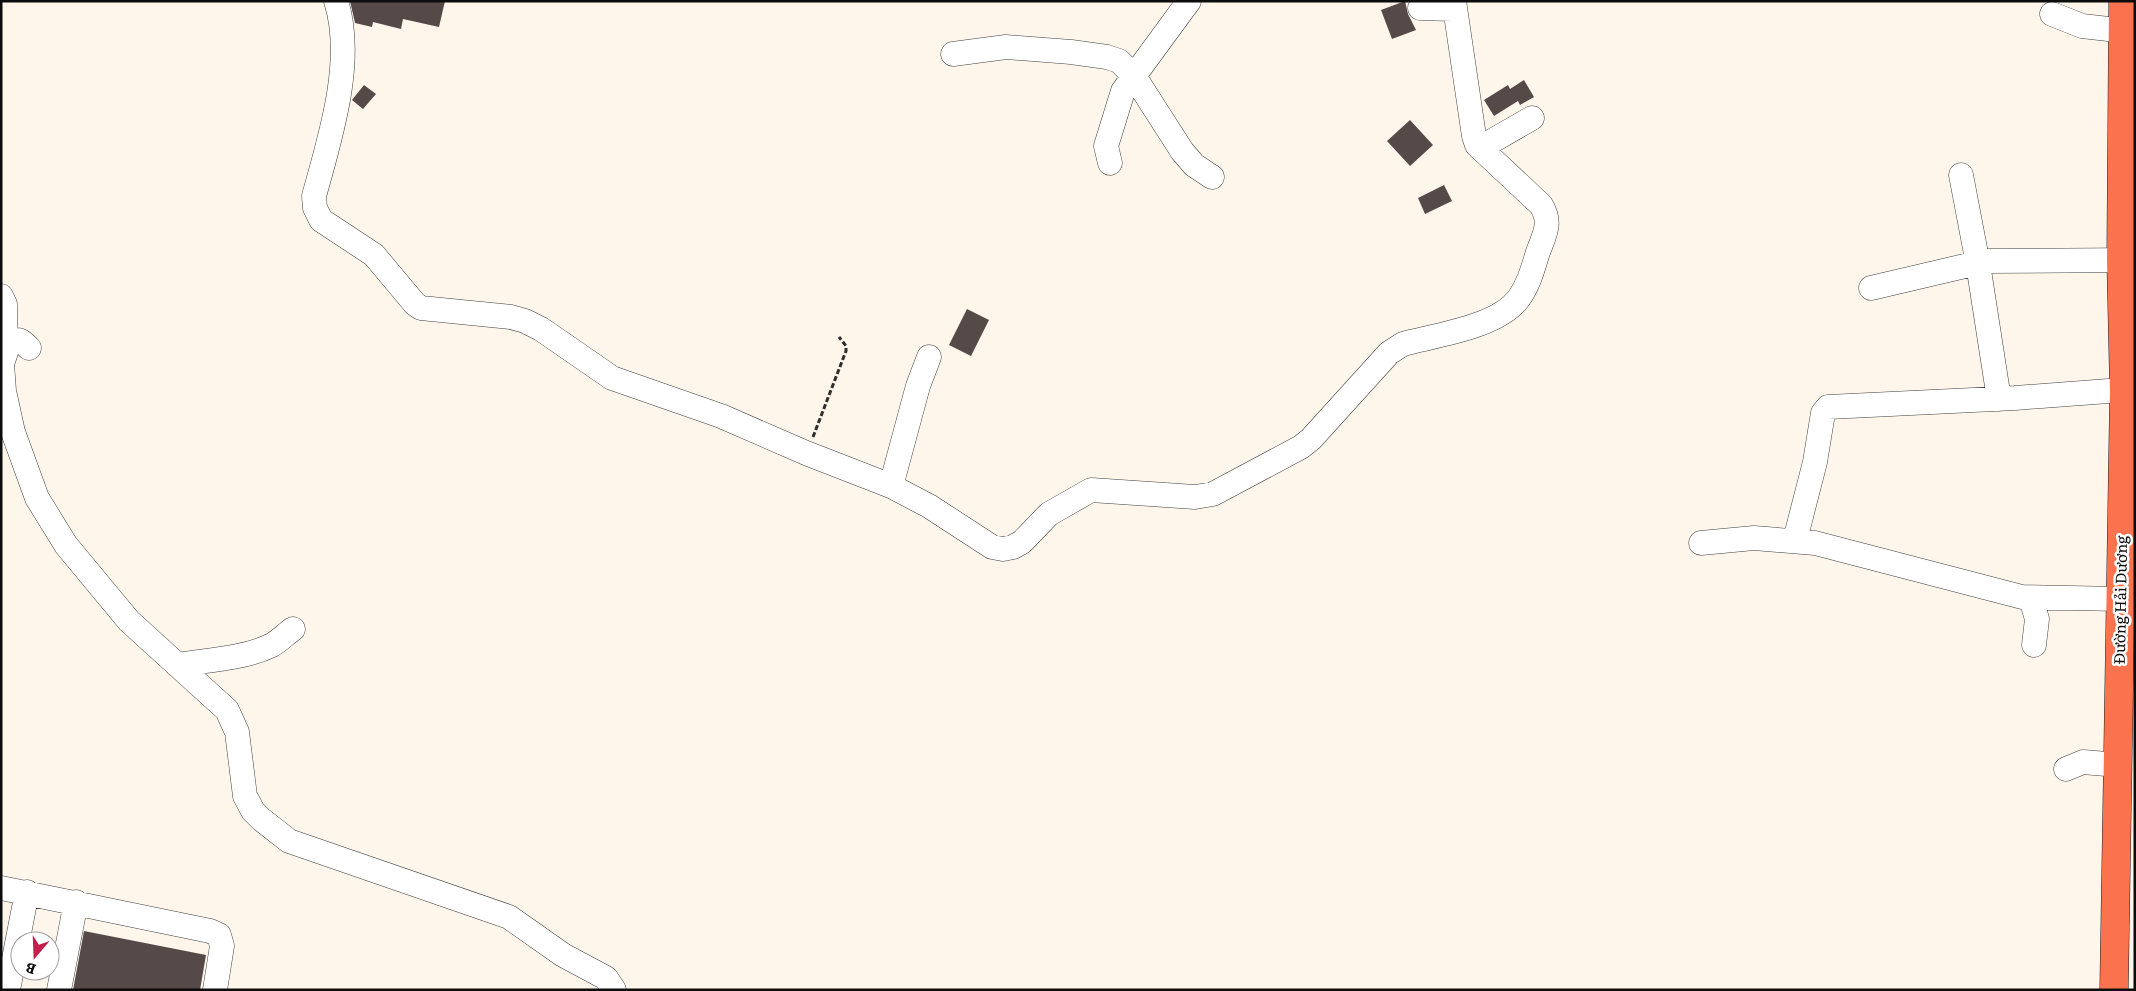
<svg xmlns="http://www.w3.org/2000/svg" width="2136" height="991" font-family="Literata,serif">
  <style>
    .building { fill: #554a48 }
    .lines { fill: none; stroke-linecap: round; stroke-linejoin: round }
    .minor-casing { stroke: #3f3f3f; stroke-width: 25 }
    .highway-casing { stroke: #1d1d1d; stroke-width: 29 }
    .path { stroke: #2e2e2e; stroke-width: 3; stroke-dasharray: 5 2.5; stroke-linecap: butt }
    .minor { stroke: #fff; stroke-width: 24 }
    .highway { stroke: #fb724e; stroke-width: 28 }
    .labels { text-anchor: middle; stroke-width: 5; stroke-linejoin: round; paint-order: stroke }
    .street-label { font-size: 15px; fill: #0c0c0c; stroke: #fff }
  </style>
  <rect width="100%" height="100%" fill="#fff6eb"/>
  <path class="building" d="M350,1H445L439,27L403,19L401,29L373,22L372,27L355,23Z
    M1405,1L1408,14L1416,30L1392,39L1381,10Z
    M1524,80L1534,97L1520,105L1518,101L1494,116L1484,100L1508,85L1510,89Z
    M364,85L376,94L363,109L352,100Z
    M1410,120L1433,145L1410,166L1387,141Z
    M1444,185L1452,201L1425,214L1418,198Z
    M967,309L989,320L971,356L949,345Z
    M84,931L206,955L200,990H73Z"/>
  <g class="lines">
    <g class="minor-casing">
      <path id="minor" d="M336,1C355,61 330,138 314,196L315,208L321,220L374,255L415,304L421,308L511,317L525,321L541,329L612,378L721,416L806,453L891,486L929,506L992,547L1003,549L1013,547L1022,542L1049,514L1091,490L1195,497L1213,494L1301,447L1311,439L1389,353L1403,344C1437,335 1498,327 1519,298C1529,284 1533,268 1538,252C1545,233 1552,223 1541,205L1477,145L1474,136L1454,1
        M1420,8L1453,9
        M2052,14L2082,26L2135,32
        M953,54L1006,47L1071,52L1107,57L1119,61L1134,76L1182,151L1194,165L1212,177
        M1480,148L1532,118
        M1110,163L1106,146L1123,91L1189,1
        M1961,175L1978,264L1999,399
        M1871,288L1986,261L2135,260
        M1,296L5,304L6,351
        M29,348C22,341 19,337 9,343L2,364L4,391L13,432L37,498L66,545L129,621L227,710L237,732L245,796L253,811L261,819L289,841L509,917L563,955L606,978L614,990
        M891,486L918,386L929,357
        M1795,540L1815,462L1823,413L1828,407L2015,398L2135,389
        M1701,543L1754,538L1815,543L2022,597L2121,599
        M2031,599L2037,619L2034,645
        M177,665C207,660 244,659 272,645C279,641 286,634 293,629
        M2066,769L2083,762L2118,765
        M1,888L210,931L219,935L222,946L215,990
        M8,990L27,892
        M59,990L76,902"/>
    </g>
    <g class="highway-casing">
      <path id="highway" d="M2114,990L2124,391L2121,260L2123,1"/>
    </g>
    <path class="path" d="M813,437L846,351V346L839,337"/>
    <use href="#minor" class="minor"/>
    <use href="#highway" class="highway"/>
  </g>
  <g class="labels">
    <g class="street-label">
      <text transform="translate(2121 600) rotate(-89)" y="5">Đường Hải Dương</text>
    </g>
  </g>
  <rect width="2136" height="991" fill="none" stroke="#0c0c0c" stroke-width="5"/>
  <g transform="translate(35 956) rotate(199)"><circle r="24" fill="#ffffff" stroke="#9e9e9e"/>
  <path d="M0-4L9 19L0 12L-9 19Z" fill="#c21f4f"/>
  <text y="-8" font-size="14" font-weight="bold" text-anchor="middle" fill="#0c0c0c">B</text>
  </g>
</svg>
